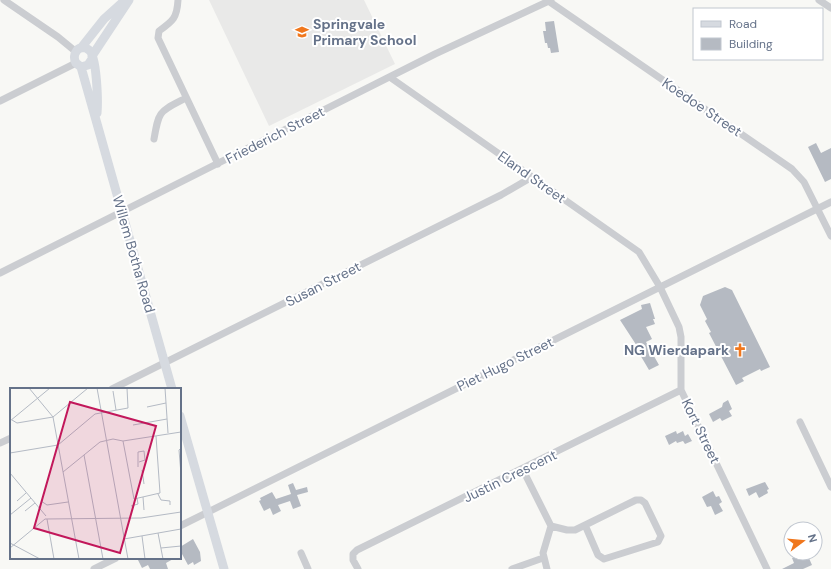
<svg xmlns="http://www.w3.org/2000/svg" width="831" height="569" font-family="'DM Sans',sans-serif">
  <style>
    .built { fill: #e9e9e8 }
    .building { fill: #b5bac2 }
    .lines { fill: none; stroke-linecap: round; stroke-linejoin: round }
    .street { stroke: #cbcdd1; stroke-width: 7 }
    .secondary { stroke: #d6dae0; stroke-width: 9 }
    .labels { text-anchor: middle; stroke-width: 4; stroke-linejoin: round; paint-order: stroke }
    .poi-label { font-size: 14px; font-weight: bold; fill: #657289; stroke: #fff; text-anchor: start }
    .street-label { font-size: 14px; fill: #657289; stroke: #fff }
    .inset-road { fill: none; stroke: #b4bac4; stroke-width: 1 }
    .view { fill: #c2185b; fill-opacity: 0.15; stroke: #c2185b; stroke-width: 2 }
    .inset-edge { fill: none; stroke: #657289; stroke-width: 2 }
  </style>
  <rect width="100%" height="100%" fill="#f8f8f5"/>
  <path class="built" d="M209,0H364L395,64L269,126Z"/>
  <path class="building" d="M554,21L559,52L551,53L550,48H548L547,43H545L543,31H546L545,22Z
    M816,143L821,153L831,148V179L825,182L808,147Z
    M725,287L732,290L770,367L761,371L760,369L742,378L744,381L736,385L709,333L711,332L705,321L707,319L700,305L703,296Z
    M650,303L655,319H653L655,324L646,327L652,339L646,342L659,365L649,370L639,353L635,355L632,349L637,346L635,343L620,320L642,309L641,305Z
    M728,400L732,409L729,411L732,416L722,421L720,418L713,422L709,414L722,407L723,403Z
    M676,431L677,434L683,431L685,436L688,434L692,441L685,444L683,441L677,443L676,441L669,445L665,436Z
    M765,482L769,489L767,490L768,493L759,498L756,492L749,496L746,489Z
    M293,483L296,490L307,487L308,492L297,495L301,506L293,509L290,501L278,505L281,511L273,515L270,508L264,511L259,501L261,500L260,498L272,492L276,499L291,494L288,485Z
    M713,491L716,497L719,496L722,502L719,504L723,511L715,515L711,506L707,507L702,497Z
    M193,539L200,552L201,561L194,565L193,562L188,565L182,554L180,555V547Z
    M798,555L801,560L808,556L812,565L803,569H782L794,563L792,558Z
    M137,558H175L166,563L168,569H150L148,565L142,568Z"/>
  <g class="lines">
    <path class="street" d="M4,0L58,37L75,51
      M178,0C177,18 173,21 159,31L158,38L218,164
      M547,0L792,169L804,182L831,236
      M819,0L831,8
      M391,78L639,252L660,287L679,327L681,337V390L767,569
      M0,101L76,63
      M154,139C159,110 159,112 186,98
      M0,273L435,54L551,0
      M112,389L501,195L532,177
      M800,422L831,487
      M0,443L11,438
      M523,470L551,526
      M180,526L831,202
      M551,526L567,530H575L636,500H641L645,503L661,536L658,542L604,559L598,555L585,525
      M301,553L308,569
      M94,569L116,558
      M358,569L353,560V554L357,550L681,390
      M512,569L543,558
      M547,569L543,553L551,526"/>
    <path class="secondary" d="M81,48L104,19L123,2
      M92,56L129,0
      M92,59L88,65L81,67L76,63C71,55 79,42 89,50C97,56 98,102 97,113
      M81,67L172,389
      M180,416L224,569"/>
  </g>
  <defs>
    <g id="school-bare" transform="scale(1.08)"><path d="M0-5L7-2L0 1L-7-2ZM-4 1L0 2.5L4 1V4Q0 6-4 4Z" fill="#f0771d" stroke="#fff" stroke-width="2.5" paint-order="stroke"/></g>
    <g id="church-bare" transform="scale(1.08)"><path d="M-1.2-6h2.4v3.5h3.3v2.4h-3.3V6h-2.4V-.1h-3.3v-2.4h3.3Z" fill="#f0771d" stroke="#fff" stroke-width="2.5" paint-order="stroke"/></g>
  </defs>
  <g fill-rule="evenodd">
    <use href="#school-bare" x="302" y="32"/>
    <use href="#church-bare" x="740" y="350"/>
  </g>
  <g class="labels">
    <g class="poi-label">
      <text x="313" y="29">Springvale<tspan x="313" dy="16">Primary School</tspan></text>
      <text x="729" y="355" text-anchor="end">NG Wierdapark</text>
    </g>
    <g class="street-label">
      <text transform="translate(702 107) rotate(34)" y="5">Koedoe Street</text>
      <text transform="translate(275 135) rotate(-27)" y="5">Friederich Street</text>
      <text transform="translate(532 177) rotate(35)" y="5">Eland Street</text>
      <text transform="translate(134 254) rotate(74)" y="5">Willem Botha Road</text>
      <text transform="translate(323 284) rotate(-27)" y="5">Susan Street</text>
      <text transform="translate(505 364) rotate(-26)" y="5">Piet Hugo Street</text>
      <text transform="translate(701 431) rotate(64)" y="5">Kort Street</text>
      <text transform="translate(510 476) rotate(-26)" y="5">Justin Crescent</text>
    </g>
  </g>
  <g transform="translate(10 388)">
    <rect width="171" height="171" fill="#f8f8f5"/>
    <path class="inset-road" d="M19,0L43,29L69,171M87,0L118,171M155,0L158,45M103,3L106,22M137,19L156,15M2,32L7,35L43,29L78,0M0,33L40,0M123,37L157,31M113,53L124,111L150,105L146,48M171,60L169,62L171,86M0,65L48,57L85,26L118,20L117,0M74,67L93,171M128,79V64L134,63L135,72L129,74M132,82L134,96M53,84L90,54L103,51L113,53L171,44M0,85L36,128M148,106L151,112L160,113V117M133,109L134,122M7,113L16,105M31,113L37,117L58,114M121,118L128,116L127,110M15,123L25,115M0,127L21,110M35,131L131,130L171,124M37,131L44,171M148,145L153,171M132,148L135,171M114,151L171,141M0,155L30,171M0,160L35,131M151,160L171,158"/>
    <path class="view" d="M60,14L146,38L110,165L24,140Z"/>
    <rect width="171" height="171" class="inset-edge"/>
  </g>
  <rect x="693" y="8" width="130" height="52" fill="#ffffff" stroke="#c1c7d0"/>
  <rect x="701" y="21" width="20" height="6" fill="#d6dae0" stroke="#c1c7d0"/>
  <text x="729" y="28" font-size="12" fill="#657289">Road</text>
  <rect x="701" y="38" width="20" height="12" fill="#b5bac2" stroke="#c1c7d0"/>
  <text x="729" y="48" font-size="12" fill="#657289">Building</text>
  <g transform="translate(803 541) rotate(74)"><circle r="19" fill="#ffffff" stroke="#c1c7d0"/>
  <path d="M0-3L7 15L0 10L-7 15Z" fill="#f0771d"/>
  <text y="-6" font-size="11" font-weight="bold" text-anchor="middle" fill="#657289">N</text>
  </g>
</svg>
